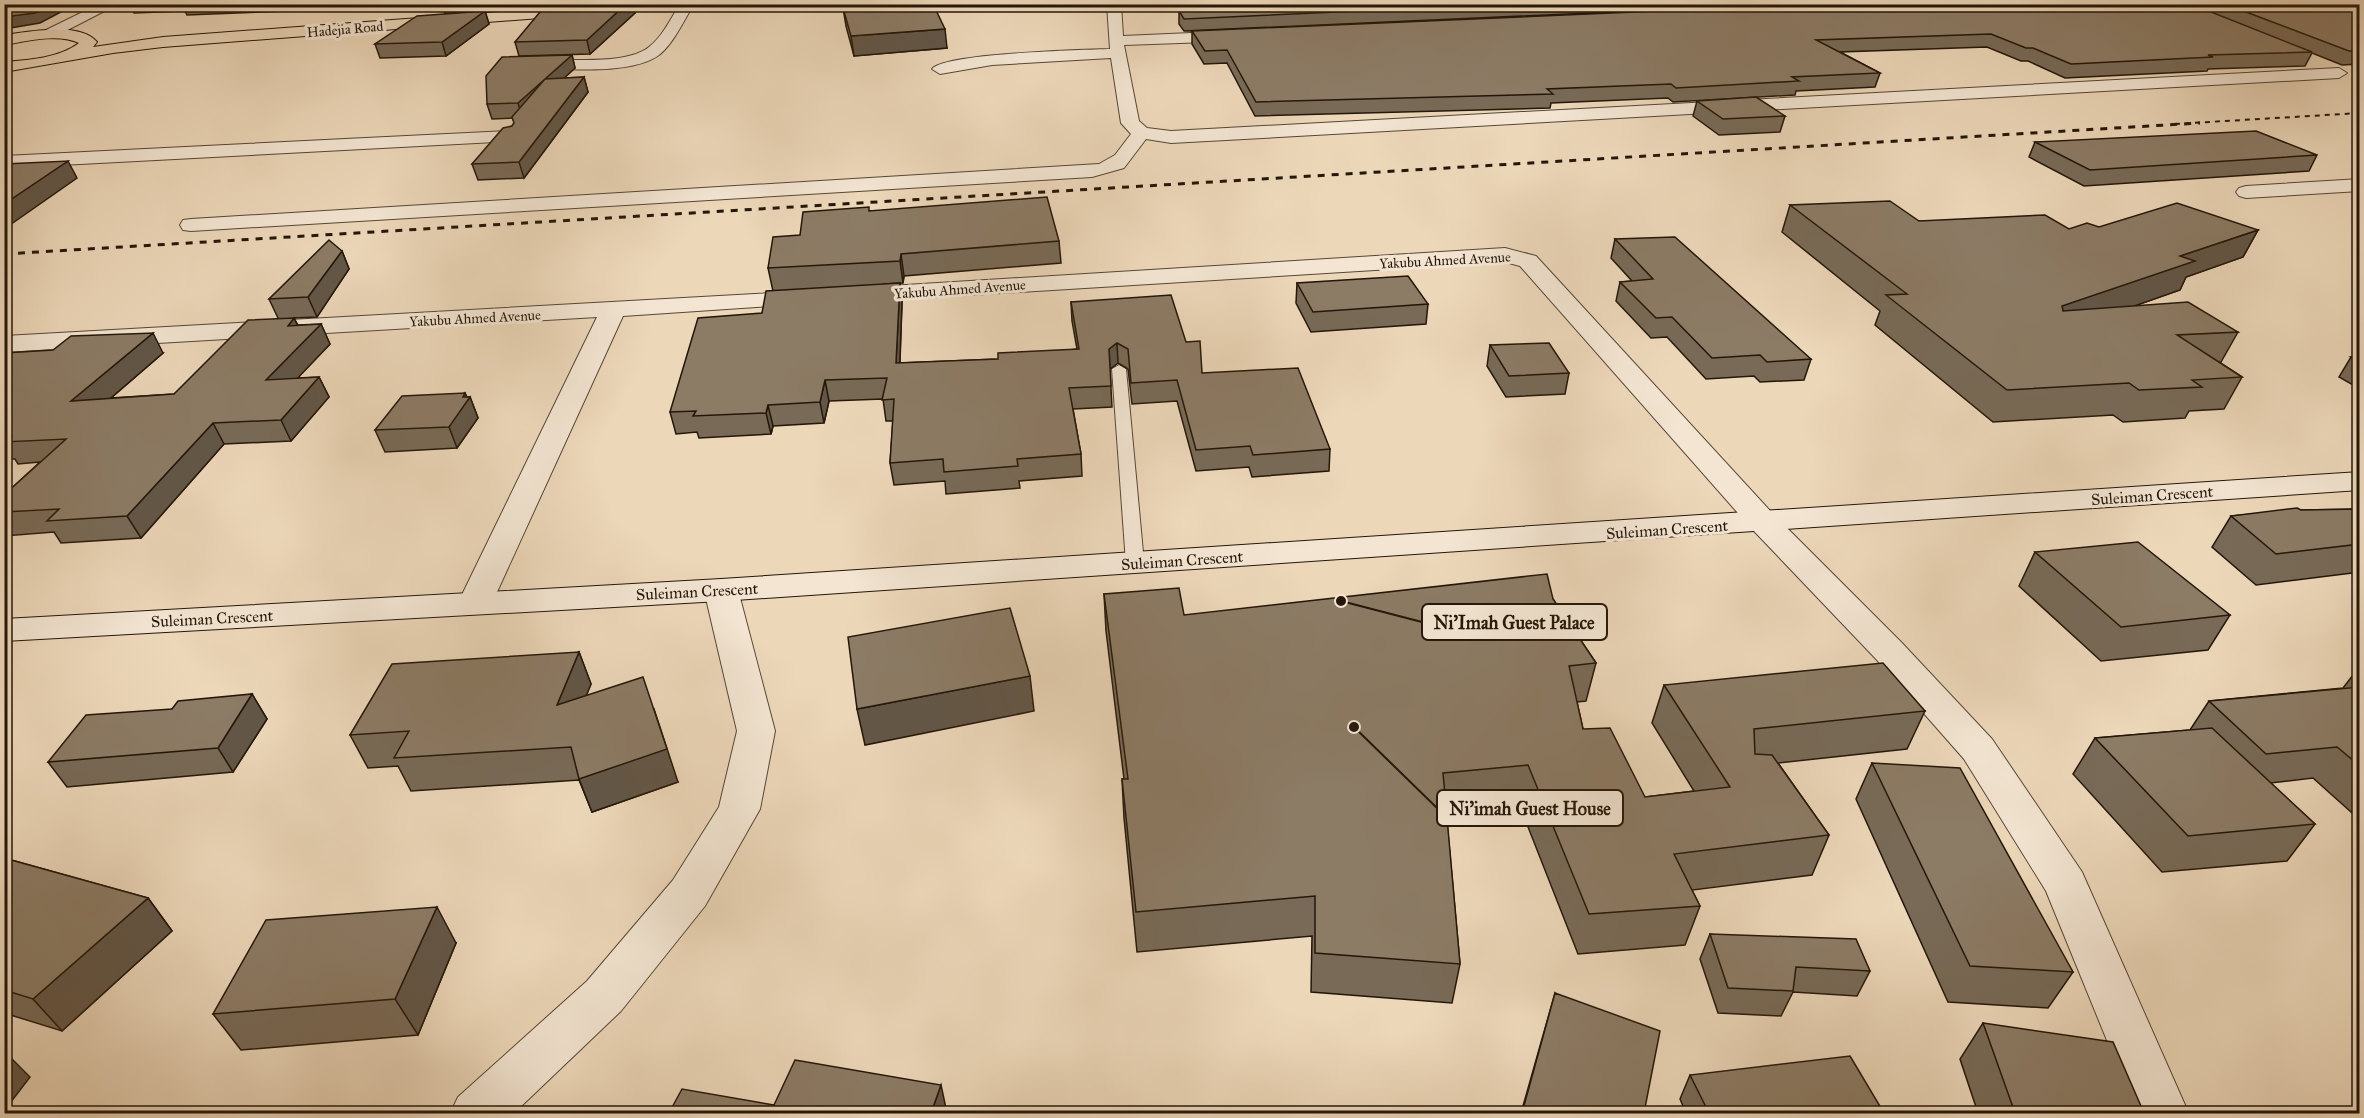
<svg xmlns="http://www.w3.org/2000/svg" width="2364" height="1118" font-family="'IM FELL Great Primer',serif">
  <style>
    .lines { fill: none; stroke-linecap: round; stroke-linejoin: round }
    .lane-casing { stroke: #564735; stroke-width: 2 }
    .street-casing { stroke: #564735; stroke-width: 2 }
    .secondary-casing { stroke: #241709; stroke-width: 2 }
    .primary-casing { stroke: #241709; stroke-width: 2 }
    .lane { fill: #f3e5d2; fill-rule: evenodd }
    .street { fill: #f3e5d2; fill-rule: evenodd }
    .secondary { fill: #f3e5d2; fill-rule: evenodd }
    .primary { fill: #ecd7b9; fill-rule: evenodd }
    .rail-far1 { stroke: #241709; stroke-width: 2; stroke-dasharray: 5 5; stroke-linecap: butt }
    .rail { stroke: #241709; stroke-width: 3; stroke-dasharray: 7 7; stroke-linecap: butt }
    .wall { fill: #786a57; stroke: #241709; stroke-width: 1.5 }
    .shaded-wall { fill: #625647; stroke: #241709; stroke-width: 1.5 }
    .building { fill: #8c7b65; stroke: #241709; stroke-width: 1.5 }
    .labels { text-anchor: middle; stroke-width: 6; stroke-linejoin: round; paint-order: stroke }
    .far-street-label { font-size: 14px; fill: #241709; stroke: #f3e5d2 }
    .street-label { font-size: 16px; fill: #241709; stroke: #f3e5d2 }
    .leader { fill: none; stroke: #241709; stroke-width: 2 }
    .callout-dot { fill: #241709; stroke: #f3e5d2; stroke-width: 2 }
    .callout { fill: #f3e5d2; stroke: #241709; stroke-width: 2 }
    .callout-label { font-size: 18px; text-anchor: middle; font-weight: bold; fill: #241709 }
  </style>
  <rect width="100%" height="100%" fill="#ecd7b9"/>
  <filter id="stains"><feTurbulence type="fractalNoise" baseFrequency=".00333" numOctaves="4"/><feColorMatrix values="0 0 0 0 .2 0 0 0 0 .09 0 0 0 0 .02 0 0 0 .5 -.17"/></filter>
  <radialGradient id="worn" r=".72"><stop offset=".6" stop-color="#630" stop-opacity="0"/><stop offset="1" stop-color="#630" stop-opacity=".3"/></radialGradient>
  <g class="lines">
    <g class="lane-casing">
      <path id="lane" d="M1119,365L1126,369L1144,563L1141,567H1129L1126,563L1112,369Z"/>
    </g>
    <g class="street-casing">
      <path id="street" d="M99,4H118L52,38H42L39,35L42,32Z
        M680,4H694C684,20 674,43 659,55C630,76 563,68 529,68L521,63L529,58C559,59 626,66 649,47C663,36 671,18 680,4Z
        M1107,4H1121L1123,36L1237,31L1245,36L1237,41L1124,45L1139,121L1147,128L1171,131L2339,68L2347,73L2339,78L1171,143L1146,139L1124,168L1092,177L191,231L183,230L180,225L183,220L191,219L1099,164L1115,155L1131,134L1121,123L1111,58L992,65L940,74L932,69C944,53 1083,50 1110,49Z
        M508,131L515,133L517,137L515,141L4,168V156Z
        M2360,179V191L2246,198L2239,196L2236,192L2239,188L2246,186Z
        M1505,248L1536,256L1774,515L1902,643L1992,739L2082,872L2189,1114H2137L2046,891L1964,759L1876,659L1752,529L1520,266L1505,262L857,302L849,300L845,295L849,290L857,288Z
        M808,291L817,293L820,298L817,303L623,316L492,603L487,611L475,614L463,611L458,603L597,317L4,352V336Z
        M721,579L733,583L738,590L775,731L760,809L705,906L621,1011L513,1114H450L458,1097L587,981L673,880L719,807L737,731L704,590L709,583Z"/>
    </g>
    <g class="secondary-casing">
      <path id="secondary" d="M2360,472V490L721,601L4,641V619L721,579Z"/>
    </g>
    <g class="primary-casing">
      <path id="primary" d="M607,4H678L671,8L163,47L113,53L4,72V62C29,60 59,58 79,43C58,33 27,41 4,45V35C28,32 80,21 97,42L93,47L163,37Z"/>
    </g>
    <use href="#lane" class="lane"/>
    <use href="#street" class="street"/>
    <use href="#secondary" class="secondary"/>
    <use href="#primary" class="primary"/>
    <path class="rail-far1" d="M2175,124L2360,113"/>
    <path class="rail" d="M4,254L2200,123"/>
  </g>
  <path class="wall" d="M130,4H369L362,8L187,15L185,11L134,13Z
    M442,4L509,9L485,11L489,24L446,56L380,58L375,44L445,14Z
    M561,4H633L635,13L590,54L519,56L515,42Z
    M847,4H933L947,48L854,56L846,26L843,8L849,7Z
    M1181,4H1300L1302,7L1398,4H1793L1184,31L1179,24V11H1184Z
    M1822,4H2346L2360,9V64L2342,65L2312,53L2305,66L2208,69L2207,71L2065,78L2028,61H2021L1987,47L1840,52L1880,73L1875,87L1796,91L1795,95L1673,102L1668,98L1551,103L1550,108L1255,116L1227,63L1204,64L1192,44V31Z
    M572,55L575,68L564,78L584,77L588,92L524,178L478,180L472,164L512,126L514,123L513,118L492,119L487,104Z
    M1697,101L1785,116L1780,132L1719,135L1693,116Z
    M2035,142L2317,155L2309,171L2084,186L2029,157Z
    M1790,205L1919,221L2069,229L2099,227L2258,230L2243,257L2186,277L2180,290L2134,306L2238,332L2221,362H2219L2242,377L2224,409L2189,411L2185,418L2123,422L2113,415L1993,422L1875,325L1880,311L1782,232Z
    M869,211L1059,241L1061,263L904,276L903,283L883,284L900,283L902,302L900,363L998,359L1077,349L1072,321L1071,302L1186,342L1202,373L1330,449L1329,471L1252,477L1249,467L1196,471L1177,401L1132,404L1128,369L1118,363L1110,369L1112,407L1073,409L1081,454L1082,476L1019,481L1020,488L946,494L945,481L894,485L890,463L893,421H886L883,399L829,401L824,423L773,426L771,434L699,438L697,432L676,434L670,412L762,313L773,291L768,268L800,235Z
    M1615,239L1811,359L1804,380L1760,382L1754,376L1706,379L1667,337L1651,338L1616,301L1620,282L1632,281L1611,258Z
    M342,251L349,269L317,317L294,318L298,325L321,324L330,344L297,378L319,377L329,397L291,441L224,444L141,538L61,543L54,532L4,536V495L40,462L18,464L15,459H4V353H163L111,398L174,394L278,318L269,299Z
    M1297,283L1428,304L1426,324L1311,332L1296,303Z
    M1490,345L1569,373L1565,394L1506,397L1487,366Z
    M2360,356V389L2339,377L2351,357Z
    M465,393L467,397H470L478,418L457,448L385,452L375,430Z
    M2360,509V572L2256,585L2212,547L2231,516L2301,510Z
    M2035,552L2230,615L2208,650L2101,661L2019,586Z
    M1104,594L1184,615L1553,599L1596,663L1586,701L1577,702L1583,729L1645,797L1694,791L1652,723L1664,685L1925,711L1907,749L1778,763L1829,835L1812,875L1692,890L1700,906L1685,945L1578,954L1519,804L1446,811L1460,964L1452,1003L1311,992L1312,936L1137,952L1124,818L1122,779H1124L1106,631Z
    M579,652L591,684L586,695L678,782L592,812L579,780L411,791L398,766L368,768L350,735Z
    M2360,666V820L2313,778L2270,783L2315,824L2287,861L2162,872L2073,774L2095,738L2190,730L2209,701L2343,688Z
    M252,694L267,719L233,772L67,787L48,762L172,709Z
    M1872,763L2073,972L2048,1008L1948,1002L1856,799Z
    M4,858L148,898L172,931L62,1031L4,1013Z
    M1710,934L1870,971L1857,996L1793,992L1781,1016L1718,1013L1700,959Z
    M456,943L418,1035L241,1050L213,1014Z
    M1555,993L1644,1113H1521Z
    M1983,1023L2144,1113H1978L1960,1059Z
    M1690,1075L1884,1113H1686L1680,1099Z"/>
  <path class="shaded-wall" d="M51,4H76L40,23L4,29V17Z
    M361,4H369L362,8Z
    M442,4H515L509,9L445,14Z
    M626,4H633L635,13L590,54L587,40Z
    M485,11L489,24L446,56L442,42Z
    M945,29L947,48L854,56L851,36Z
    M572,55L575,68L522,117L518,103Z
    M584,77L588,92L524,178L519,162Z
    M68,161L77,178L4,229V204Z
    M2258,230L2243,257L2186,277L2180,290L2049,336L2062,306L2180,256Z
    M342,251L349,269L317,317L308,297Z
    M901,254L904,276L903,283L900,261Z
    M900,283L902,302L899,383L896,363Z
    M294,318L303,337L288,326Z
    M321,324L330,344L276,401L266,380Z
    M153,333L163,353L83,422L71,401Z
    M1117,343L1118,363L1110,369L1109,349Z
    M319,377L329,397L291,441L281,420Z
    M825,380L829,401L824,423L820,402Z
    M465,393L468,400L470,397L478,418L457,448L449,427Z
    M768,405L773,426L771,434L766,413Z
    M213,423L224,444L141,538L127,516Z
    M579,652L591,684L570,737L557,705Z
    M1030,676L1034,711L865,745L857,709Z
    M252,694L267,719L233,772L218,748Z
    M654,709L678,782L592,812L579,779Z
    M148,898L172,931L62,1031L33,999Z
    M437,907L456,943L418,1035L395,999Z
    M4,1051L30,1077L4,1111Z
    M941,1085L947,1113H931Z"/>
  <path class="building" d="M4,4H51L35,13L4,17Z
    M570,4H626L587,40L515,42L545,6Z
    M856,4H933L945,29L851,36L843,8L857,7Z
    M1186,4H1300L1302,7L1398,4H1515L1184,19L1179,11H1189Z
    M1822,4H2191L2312,52L2208,55L2213,57L2071,64L2033,48H2026L1991,34L1816,40L1880,73L1792,77L1799,81L1676,88L1671,84L1547,89L1553,94L1256,102L1227,50L1205,51L1192,31Z
    M2225,4H2346L2360,9V51H2349Z
    M485,11L442,42L375,44L417,16Z
    M572,55L518,103L487,104L486,76L502,57Z
    M584,77L519,162L472,164L503,128L512,126L514,123L512,117L545,79Z
    M1756,97L1785,116L1723,119L1697,101Z
    M2256,131L2317,155L2090,170L2035,142Z
    M68,161L4,204V164Z
    M1047,197L1059,241L901,254L900,261L768,268L773,237L800,235L803,212L869,207V211Z
    M1890,201L1919,221L2045,215L2069,229L2087,223L2099,227L2177,203L2258,230L2180,256L2195,261L2062,306L2063,311L2188,302L2238,332L2177,335L2242,377L2192,380L2202,387L2139,390L2129,383L2007,390L1886,295L1907,294L1790,205Z
    M1675,237L1811,359L1767,362L1760,355L1712,358L1672,317L1656,318L1620,282L1653,279L1615,239Z
    M329,240L342,251L308,297L269,299Z
    M1408,276L1428,304L1313,312L1297,283Z
    M900,283L896,363L998,359V353L1079,349L1071,302L1171,295L1186,342L1200,341L1202,373L1298,368L1330,449L1253,455L1250,446L1196,450L1177,380L1131,383L1128,349L1117,343L1109,349L1111,386L1069,388L1081,454L1017,459L1018,466L944,472L943,459L890,463L894,399L882,400L887,378L825,380L820,402L768,405L766,413L693,416L696,411L670,412L698,318L762,313L766,291Z
    M294,318L288,326L321,324L266,380L319,377L281,420L213,423L127,516L47,521L59,509L4,512V495L66,439L4,442L11,437H4V353L53,350L71,336L153,333L71,401L174,394L248,320Z
    M1549,343L1569,373L1509,376L1490,345Z
    M2360,356V361L2351,357Z
    M465,393L463,397H470L449,427L375,430L402,396Z
    M2297,508L2301,510L2360,509V544L2276,554L2231,516Z
    M2138,542L2230,615L2121,627L2035,552Z
    M1547,574L1553,599L1596,663L1569,666L1583,729L1610,728L1645,797L1730,787L1664,685L1883,663L1925,711L1754,729L1755,754L1772,755L1829,835L1674,854L1700,906L1589,914L1528,765L1443,773L1460,964L1315,953V896L1136,912L1122,779H1128L1104,594L1179,588L1184,615Z
    M1010,608L1030,676L857,709L848,637Z
    M579,652L557,705L643,677L667,749L579,779L571,747L394,758L409,731L350,735L392,664Z
    M2360,687V766L2337,747L2266,754L2209,701Z
    M252,694L218,748L48,762L86,715L172,709L178,701Z
    M2212,728L2315,824L2188,836L2095,738Z
    M1872,763L1960,768L2073,972L1970,966Z
    M4,858L148,898L33,999L4,990Z
    M437,907L395,999L213,1014L266,920Z
    M1710,934L1856,939L1870,971L1796,967L1793,991L1728,988Z
    M1555,993L1660,1031L1644,1113H1522Z
    M1983,1023L2113,1042L2144,1113H2015Z
    M1850,1056L1884,1113H1709L1690,1075Z
    M795,1060L941,1085L931,1113H669L682,1089L774,1105Z"/>
  <g class="labels">
    <g class="far-street-label">
      <text transform="translate(345 29) rotate(-5)" y="5">Hadejia Road</text>
      <text transform="translate(1445 260) rotate(-3)" y="5">Yakubu Ahmed Avenue</text>
      <text transform="translate(960 289) rotate(-4)" y="5">Yakubu Ahmed Avenue</text>
      <text transform="translate(475 318) rotate(-3)" y="5">Yakubu Ahmed Avenue</text>
    </g>
    <g class="street-label">
      <text transform="translate(2152 495) rotate(-4)" y="6">Suleiman Crescent</text>
      <text transform="translate(1667 529) rotate(-4)" y="6">Suleiman Crescent</text>
      <text transform="translate(1182 560) rotate(-4)" y="6">Suleiman Crescent</text>
      <text transform="translate(697 591) rotate(-3)" y="6">Suleiman Crescent</text>
      <text transform="translate(212 618) rotate(-3)" y="6">Suleiman Crescent</text>
    </g>
  </g>
  <path class="leader" d="M1341 601L1422 622M1354 727L1437 808"/>
  <g class="callout-dot">
    <circle cx="1341" cy="601" r="6"/>
    <circle cx="1354" cy="727" r="6"/>
  </g>
  <g class="callout">
    <rect x="1422" y="604" width="185" height="36" rx="6"/>
    <rect x="1437" y="790" width="186" height="36" rx="6"/>
  </g>
  <g class="callout-label">
    <text x="1514" y="629">Ni'Imah Guest Palace</text>
    <text x="1530" y="815">Ni'imah Guest House</text>
  </g>
  <rect width="2364" height="1118" fill="none" stroke="#ecd7b9" stroke-width="24"/>
  <rect x="6" y="6" width="2352" height="1106" fill="none" stroke="#241709" stroke-width="3"/>
  <rect x="12" y="12" width="2340" height="1094" fill="none" stroke="#241709" stroke-width="1.5"/>
  <rect width="100%" height="100%" filter="url(#stains)"/>
  <rect width="100%" height="100%" fill="url(#worn)"/>
</svg>
